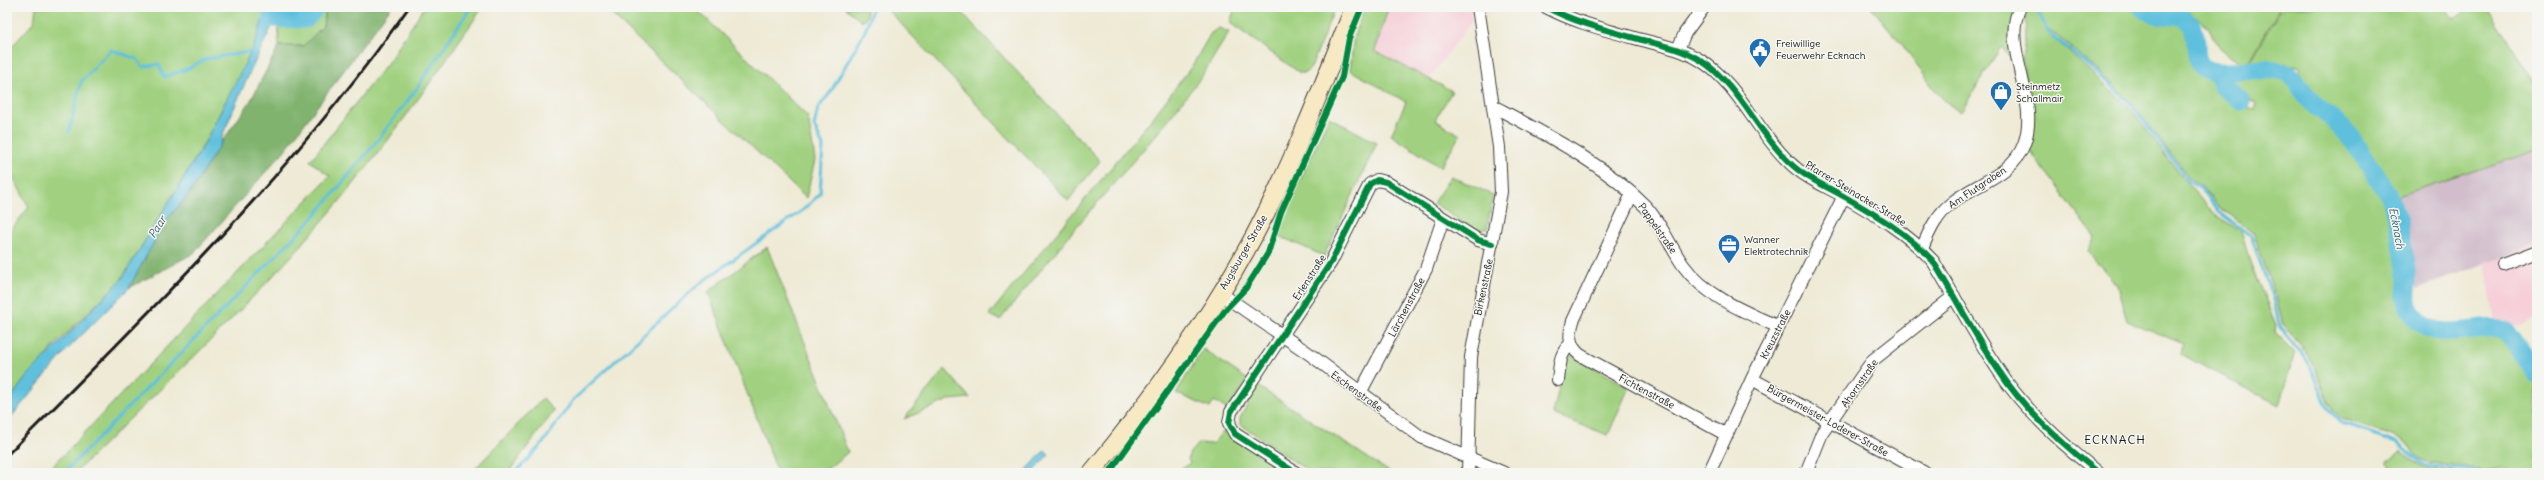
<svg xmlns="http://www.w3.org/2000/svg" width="2544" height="480" font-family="Delius,sans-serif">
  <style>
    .built { fill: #f6cfd9 }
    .industrial { fill: #d1bdcb }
    .green { fill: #a1d180; stroke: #5e764e }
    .forest { fill: #80b36e; stroke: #4e6845 }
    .water { fill: #5fc0dd; stroke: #3e6e7c }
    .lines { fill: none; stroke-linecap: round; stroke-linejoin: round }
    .stream { stroke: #5fc0dd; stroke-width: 3 }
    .river { stroke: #5fc0dd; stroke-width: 19 }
    .street-casing { stroke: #3c3b38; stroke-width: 14 }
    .secondary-casing { stroke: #3c3b38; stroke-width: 19 }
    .street { stroke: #fff; stroke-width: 12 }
    .secondary { stroke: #f7e9c3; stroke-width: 17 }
    .rail { stroke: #1c1c1c; stroke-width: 3 }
    .cycleway-casing { stroke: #f6f6f2; stroke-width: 8 }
    .cycleway { stroke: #00873e; stroke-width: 6 }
    .labels { text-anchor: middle; stroke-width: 3; stroke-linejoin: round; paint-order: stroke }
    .poi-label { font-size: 10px; fill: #1c1c1c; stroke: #f6f6f2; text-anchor: start }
    .street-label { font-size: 10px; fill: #1c1c1c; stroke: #f6f6f2 }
    .water-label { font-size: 11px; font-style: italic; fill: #375e69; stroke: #f6f6f2 }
    .quarter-label { font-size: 12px; letter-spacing: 1px; fill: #1c1c1c; stroke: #f6f6f2 }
  </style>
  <rect width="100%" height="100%" fill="#f6f6f2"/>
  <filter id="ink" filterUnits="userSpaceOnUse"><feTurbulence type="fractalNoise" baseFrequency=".025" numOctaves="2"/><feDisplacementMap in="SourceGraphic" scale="8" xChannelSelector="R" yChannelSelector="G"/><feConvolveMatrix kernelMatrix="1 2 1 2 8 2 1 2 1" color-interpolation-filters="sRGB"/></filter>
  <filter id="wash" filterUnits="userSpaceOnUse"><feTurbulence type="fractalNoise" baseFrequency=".012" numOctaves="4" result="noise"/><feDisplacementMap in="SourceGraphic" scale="16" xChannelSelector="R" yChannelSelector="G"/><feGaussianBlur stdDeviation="0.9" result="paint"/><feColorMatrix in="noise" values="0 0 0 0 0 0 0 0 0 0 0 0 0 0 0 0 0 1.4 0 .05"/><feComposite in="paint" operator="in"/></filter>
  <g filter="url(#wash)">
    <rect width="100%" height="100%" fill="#eeead5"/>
    <path class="built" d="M1390,7H1471L1472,21L1429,79L1375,51Z
      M2537,244V317L2519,325L2495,322L2485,262Z"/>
    <path class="industrial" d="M2537,150V244L2417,289L2398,196Z"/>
    <path class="green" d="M36,7H326L323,26L303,46H279L278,15L275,8L203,146L121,280L55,345L7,403V235L29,207L7,166V52L34,22Z
      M424,7H483C431,81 380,156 320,224C244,312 157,391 75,473H46L330,176L310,161L389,61Z
      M604,7H694L808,117L815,160L806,198Z
      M845,7H867V17L862,22Z
      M885,7H957L1100,161L1068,201Z
      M1235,7H1335L1311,68L1305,73H1300L1230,23Z
      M1365,7L1388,9L1375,51L1452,91L1435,120L1460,135L1440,167L1391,135L1406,102L1350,70L1354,35Z
      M1871,7H2016L2015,62L2001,47L1961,112C1936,99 1927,77 1910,55C1898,39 1884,23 1871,7Z
      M2019,7H2135C2156,36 2171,9 2186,25C2200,40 2175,70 2217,78C2224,96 2235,106 2254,109L2256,104L2236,93L2226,82L2228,77L2276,73L2288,80L2303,100L2301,103L2324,118L2343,138L2388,202L2393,218L2402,282L2401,299L2407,312L2418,324L2438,334L2472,337L2496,333L2504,335L2510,340L2531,375L2537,380V473H2510L2502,468L2485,471L2427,462L2417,457L2409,446L2395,436L2341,419L2330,405L2315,368L2303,348L2283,325L2276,299L2254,234L2232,216L2220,209L2202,187L2190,179L2133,105L2111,82L2052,32L2046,31L2130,108L2179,174L2215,215L2241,231L2251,266L2276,325L2275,332L2295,352L2279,405L2180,354L2184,344L2127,321L2117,285L2088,252L2095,237L2030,151L2032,131L2022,58L2027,26Z
      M2185,7H2280L2247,66L2231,57L2217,45L2209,28Z
      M2285,7H2445L2454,19L2471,7H2486L2537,85V150L2398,196L2347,126L2311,94L2298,66H2248L2280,10L2282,11Z
      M1219,28L1229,32L1202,76L1161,129L1077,226L1000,320L989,315L1154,116L1192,66L1211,33Z
      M1329,117L1377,143L1324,256L1279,236L1285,213Z
      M1451,176L1493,195L1487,229L1476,231L1433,203Z
      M767,247L848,452L822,473H778L708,292Z
      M1203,349L1248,380L1228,410L1214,401L1210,408L1176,393Z
      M1571,355L1629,387L1608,435L1553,414L1566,356Z
      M945,369L970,398L949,400L904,419Z
      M1258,386L1391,473H1311L1240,424V418Z
      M543,398L554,411L508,473H471Z
      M1224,431L1289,473H1177L1190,463L1188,459L1190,452L1200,443L1212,444Z
      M2401,451L2424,467L2459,473H2396L2386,463Z"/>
    <path class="forest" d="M326,7H391L285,150L194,253L129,288L165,222L189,194L221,143L250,102L279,46H303L323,26Z"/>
    <path class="water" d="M267,7H276L275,20C259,53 243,86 229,120C226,129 222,133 221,143L189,194L165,222L129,288L66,351L7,422V403L27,376L121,280L203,146L253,48Z
      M1045,450L1049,454L1032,473H1024Z"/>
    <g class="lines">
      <path class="stream" d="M2036,7L2048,32L2109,83L2132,106L2188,181L2201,189L2219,212L2251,236L2273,299L2280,327L2299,350L2311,368L2327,406L2341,423L2396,442L2425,465L2486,473
        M1227,8L1228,7
        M69,132L81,82L111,50L137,59L143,67L159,64L164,77L187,69L206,59L254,51
        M64,473L312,219L374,145L417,88L471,7
        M515,473L543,443L573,400L699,284L803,210L820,194L823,146L814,126L818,108L830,93L865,31L873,7
        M2486,473L2497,471L2505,473"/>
      <path class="river" d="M2143,7C2156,22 2180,8 2191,25C2203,43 2185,68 2217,72C2239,74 2278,62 2293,78C2299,83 2302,91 2307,97C2318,109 2333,118 2343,129C2356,143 2394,200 2397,217C2401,237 2406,261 2407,282C2407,287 2405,292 2406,297C2407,306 2412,315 2419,321C2443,344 2479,323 2506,330L2537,374
        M271,18L306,19L316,7
        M2217,72L2221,84L2241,101"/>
    </g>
  </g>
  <g filter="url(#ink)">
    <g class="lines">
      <g class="street-casing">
        <path id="street" d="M1546,7C1572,21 1602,29 1631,37C1655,44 1679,47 1700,60C1739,84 1756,131 1789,162C1805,178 1826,186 1845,197C1878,216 1907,233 1933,261C1955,297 1975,336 1999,371C2025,411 2062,444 2099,473
          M1678,49L1685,33L1704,7
          M1493,106C1545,134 1603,163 1645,206C1661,223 1670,246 1683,265C1705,296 1745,312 1779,327
          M1632,194L1573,321C1569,335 1568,345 1580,355L1727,435
          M1922,249C1929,231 1937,214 1953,202C1976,183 2013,175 2024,144C2041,99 2000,48 2020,7
          M2503,264L2537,251
          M1220,293L1308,353L1421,437L1504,473
          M1752,379L1925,473
          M1558,380C1560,366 1559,353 1571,344
          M1360,393L1426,269L1443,219
          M1296,473L1235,434L1229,423L1231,412L1331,262L1370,184L1377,180L1386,182L1478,240L1492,244
          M1468,473L1471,357L1501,192L1499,147L1478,7
          M1709,473L1752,379L1844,196
          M1806,473L1822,433L1873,360L1954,296"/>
      </g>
      <g class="secondary-casing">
        <path id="secondary" d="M1091,473C1158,392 1222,302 1269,207C1301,142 1327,74 1354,7"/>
      </g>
      <use href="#street" class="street"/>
      <use href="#secondary" class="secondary"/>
      <path class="rail" d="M7,455C149,313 293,172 409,7"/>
      <g class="cycleway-casing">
        <path id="cycleway" d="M1546,7C1572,21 1602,29 1631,37C1655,44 1679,47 1700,60C1739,84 1756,131 1789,162C1805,178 1826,186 1845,197C1878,216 1907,233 1933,261C1955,297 1975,336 1999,371C2025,411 2062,444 2099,473
          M1109,473L1226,309L1246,288L1268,253L1281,212L1342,77L1349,38L1362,7
          M1296,473L1235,434L1229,423L1231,412L1331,262L1370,184L1377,180L1386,182L1478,240L1492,244"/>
      </g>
      <use href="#cycleway" class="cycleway"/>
    </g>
  </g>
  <defs>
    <g id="civic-pin" transform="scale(1.15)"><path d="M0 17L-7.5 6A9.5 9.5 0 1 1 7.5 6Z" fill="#1f6fb2" stroke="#f6f6f2"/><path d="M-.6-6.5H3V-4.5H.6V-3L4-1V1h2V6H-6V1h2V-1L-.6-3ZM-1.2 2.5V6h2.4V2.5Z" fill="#fff"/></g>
    <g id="shop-pin" transform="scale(1.15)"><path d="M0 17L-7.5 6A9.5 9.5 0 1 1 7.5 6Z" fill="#1f6fb2" stroke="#f6f6f2"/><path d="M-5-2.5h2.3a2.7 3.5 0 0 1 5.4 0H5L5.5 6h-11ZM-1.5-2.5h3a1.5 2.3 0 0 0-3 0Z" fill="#fff"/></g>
    <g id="office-pin" transform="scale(1.15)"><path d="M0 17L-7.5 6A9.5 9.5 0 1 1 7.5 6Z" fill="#1f6fb2" stroke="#f6f6f2"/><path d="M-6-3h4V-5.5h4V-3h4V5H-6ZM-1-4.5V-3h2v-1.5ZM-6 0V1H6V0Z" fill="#fff"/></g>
  </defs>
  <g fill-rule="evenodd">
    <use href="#civic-pin" x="1760" y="49"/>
    <use href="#shop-pin" x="2001" y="92"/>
    <use href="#office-pin" x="1729" y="245"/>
  </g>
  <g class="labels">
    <g class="poi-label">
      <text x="1776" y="47">Freiwillige<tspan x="1776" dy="12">Feuerwehr Ecknach</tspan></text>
      <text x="2016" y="90">Steinmetz<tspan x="2016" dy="12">Schallmair</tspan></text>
      <text x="1744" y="243">Wanner<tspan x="1744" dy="12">Elektrotechnik</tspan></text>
    </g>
    <g class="street-label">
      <text transform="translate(1977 187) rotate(-34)" y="4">Am Flutgraben</text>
      <text transform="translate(1856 193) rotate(31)" y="4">Pfarrer-Steinacker-Straße</text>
      <text transform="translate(1658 228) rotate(55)" y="4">Pappelstraße</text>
      <text transform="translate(1243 252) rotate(-60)" y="4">Augsburger Straße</text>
      <text transform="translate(1309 277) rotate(-57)" y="4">Erlenstraße</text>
      <text transform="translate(1483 287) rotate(-78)" y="4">Birkenstraße</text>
      <text transform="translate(1406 307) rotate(-62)" y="4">Lärchenstraße</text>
      <text transform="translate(1775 334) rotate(-63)" y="4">Kreuzstraße</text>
      <text transform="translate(1859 383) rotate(-55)" y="4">Ahornstraße</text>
      <text transform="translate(1357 391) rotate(36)" y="4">Eschenstraße</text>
      <text transform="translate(1647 391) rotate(28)" y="4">Fichtenstraße</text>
      <text transform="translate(1828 420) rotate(29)" y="4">Bürgermeister-Loderer-Straße</text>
    </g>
    <g class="water-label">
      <text transform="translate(157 227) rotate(-58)" y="4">Paar</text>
      <text transform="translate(2397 228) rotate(79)" y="4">Ecknach</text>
    </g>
    <g class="quarter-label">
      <text x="2115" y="444">ECKNACH</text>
    </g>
  </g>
  <rect width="2544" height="480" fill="none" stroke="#f6f6f2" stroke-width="24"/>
</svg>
